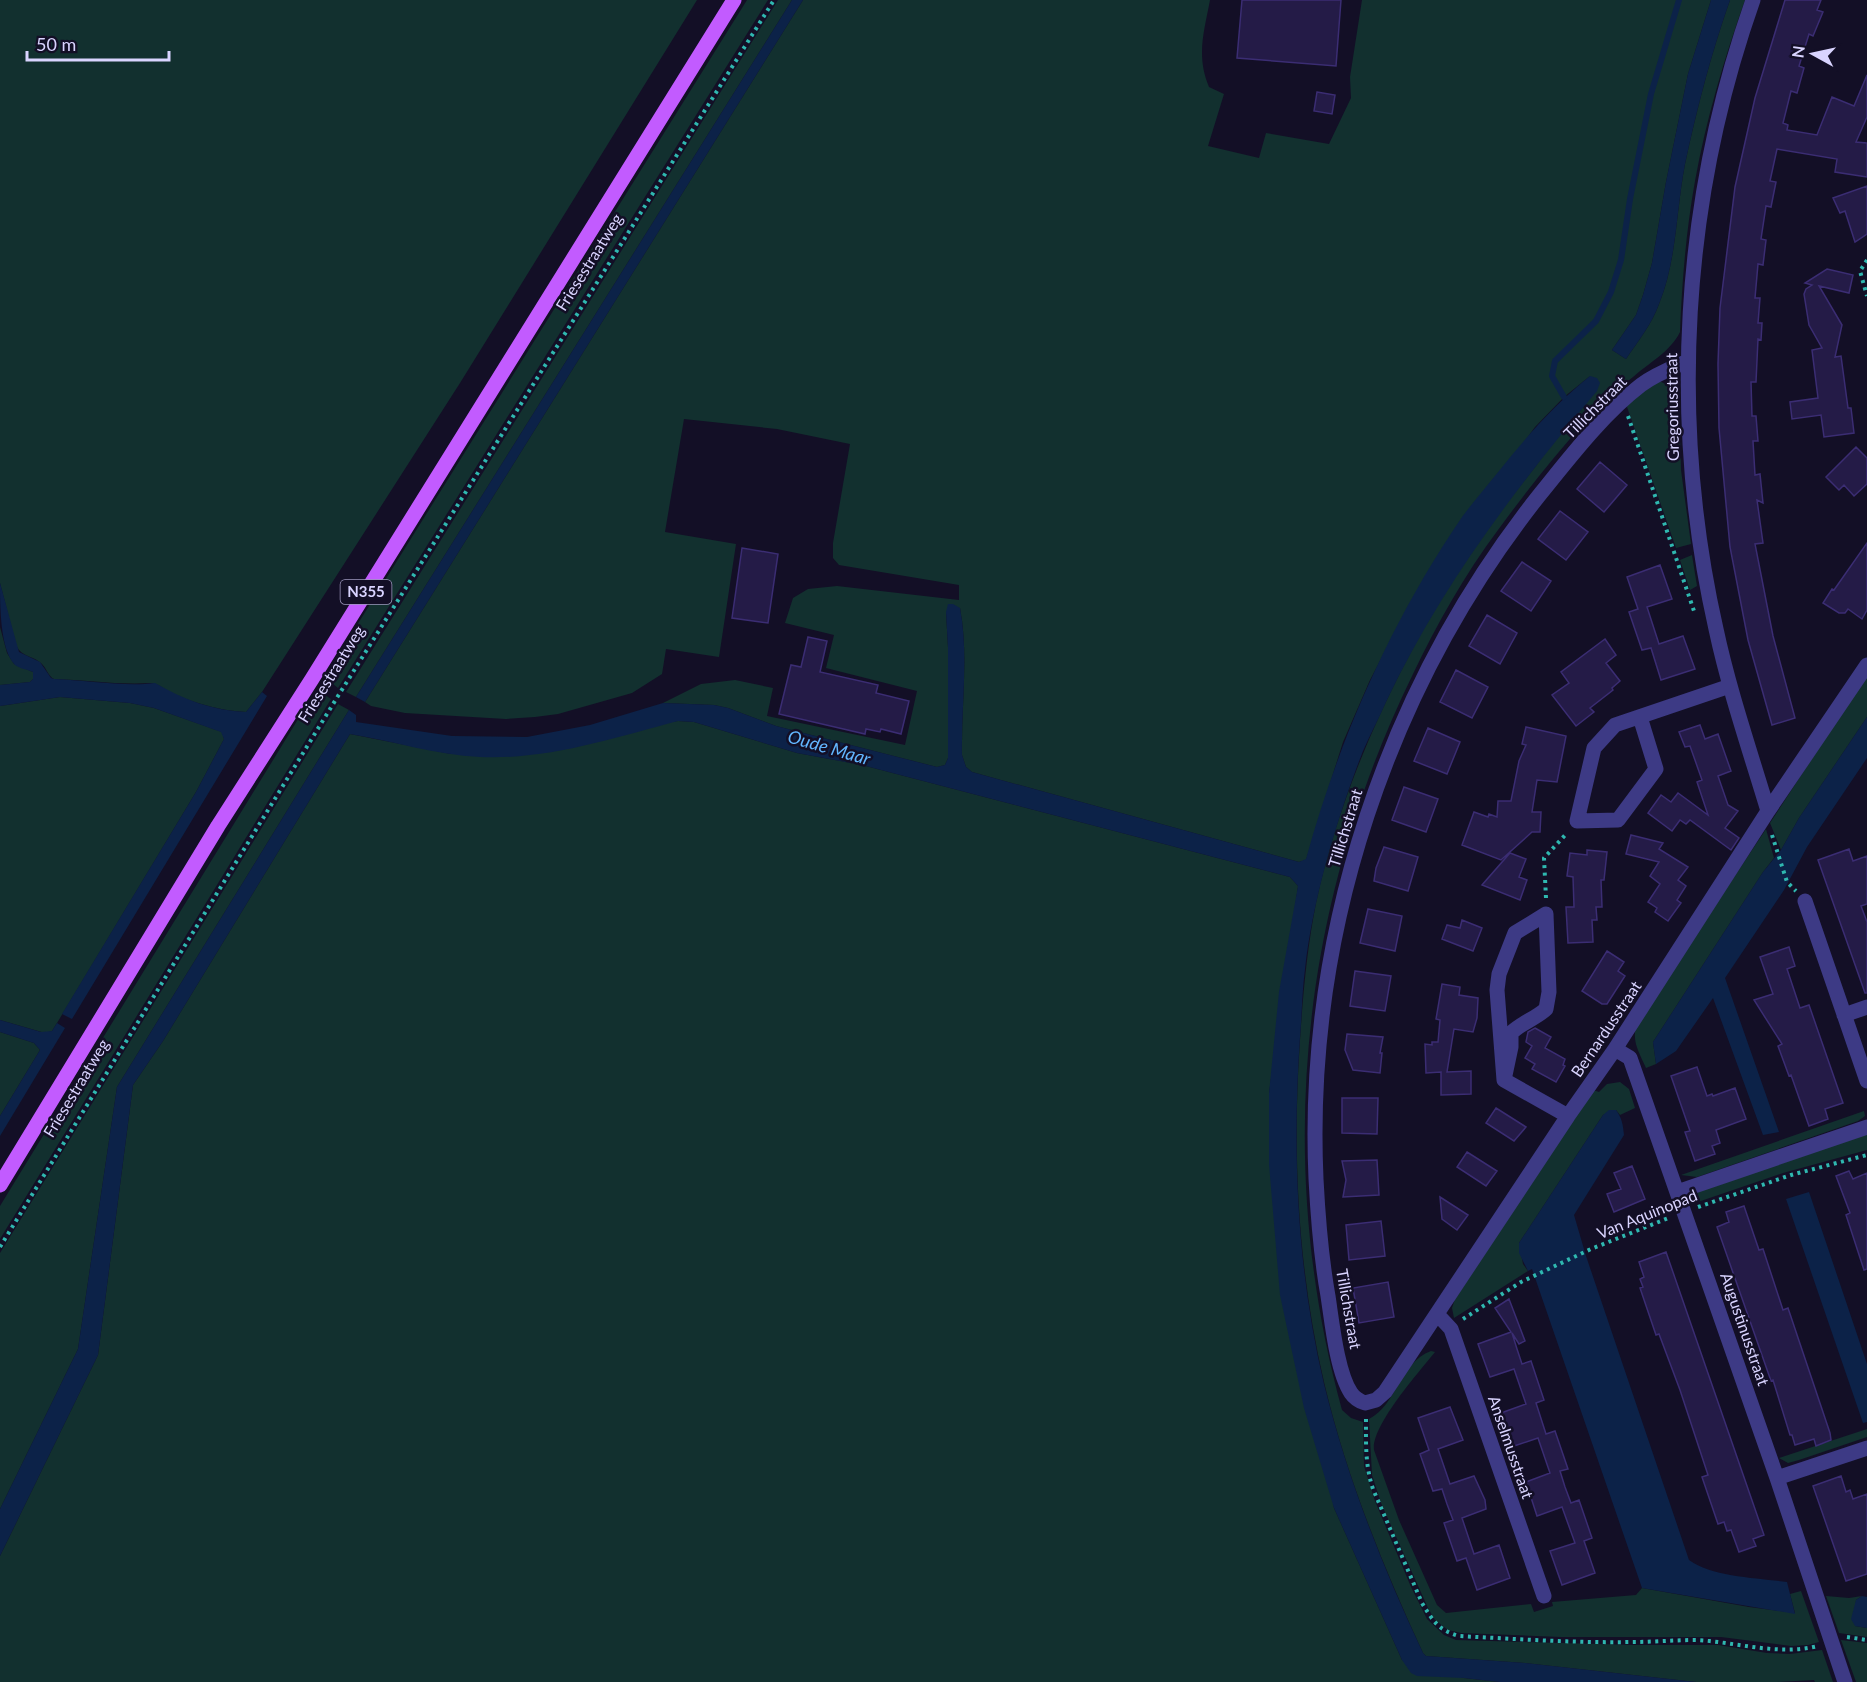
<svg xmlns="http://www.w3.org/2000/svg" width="1867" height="1682" font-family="Lato,sans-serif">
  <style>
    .green { fill: #12302f }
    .water { fill: #0c2248 }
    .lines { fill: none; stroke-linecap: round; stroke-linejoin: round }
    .stream { stroke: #0c2248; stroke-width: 6 }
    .building { fill: #241b47; stroke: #3b2d73; stroke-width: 1.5 }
    .path { stroke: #2fb8b0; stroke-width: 4; stroke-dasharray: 3 4.5; stroke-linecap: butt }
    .minor { stroke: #3d3a85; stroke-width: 15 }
    .primary { stroke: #c25bff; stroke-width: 15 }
    .labels { text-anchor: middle; stroke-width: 5; stroke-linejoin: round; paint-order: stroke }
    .shield { fill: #130f26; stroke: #9e99be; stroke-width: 1.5 }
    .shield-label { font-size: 15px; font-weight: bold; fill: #d9d4ff }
    .street-label { font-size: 16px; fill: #d9d4ff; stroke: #130f26 }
    .water-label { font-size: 18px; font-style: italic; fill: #62b6ff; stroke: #130f26 }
  </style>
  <rect width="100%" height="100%" fill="#130f26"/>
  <path class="green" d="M0,0H697L460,383L262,692L246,712C222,711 198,704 175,695C167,692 159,683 150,683C119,685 86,680 54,679C48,676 47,669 42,664C33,655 22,658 16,645L0,583Z
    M747,0H768L338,688L333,684L329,670Z
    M778,0H792L356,697L346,692Z
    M803,0H1210C1204,32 1196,56 1209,87L1224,94L1208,146L1259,158L1266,133L1329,144L1351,98L1350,77L1362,0H1711L1688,74L1666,182L1652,263L1643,295L1636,315L1612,350L1626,359C1638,341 1652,324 1659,304C1677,260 1676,210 1685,164C1697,108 1711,54 1730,0H1745C1724,59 1706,120 1695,181C1686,231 1682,282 1680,332C1671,351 1649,363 1633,377C1616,390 1600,407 1585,422C1554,456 1525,493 1498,530C1465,574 1437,624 1413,674C1300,905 1274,1162 1342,1410L1351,1418L1363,1422L1364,1466L1375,1501L1411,1587L1427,1619L1444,1635L1456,1640L1635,1645H1718L1767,1653L1790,1654L1822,1650L1833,1682H1815L1814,1680L1777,1682H1696L1525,1663L1426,1656L1423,1653C1383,1566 1346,1476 1324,1382C1298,1270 1292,1154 1300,1040C1303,994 1307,949 1316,903C1333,823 1364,744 1401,671C1429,616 1462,563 1499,513C1513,493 1531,474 1545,453C1561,428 1575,402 1590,376L1564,397L1535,427L1418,589L1370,680L1343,742L1306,860L1299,862L972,772L966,767L962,755C961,706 969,656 960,608L946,612L948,647V758L945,765L937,767L776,726L728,708L714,705L663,703L701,684L735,680L773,688L767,716L905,745L917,691L826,668L834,635L785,623L793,598L808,589L837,586L959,600V585L839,565L833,558V543L850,444L777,429L684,419L665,532L736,544L719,657L666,649L662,674L632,693L558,714L535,717L506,719L405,713L371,706L365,702Z
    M1659,381L1672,387L1679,395L1681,470L1691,544L1676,548L1626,404Z
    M1692,555L1697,586L1690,590L1680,560Z
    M0,627L7,653L14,664L33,672V679L30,682L0,685Z
    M1867,674V717L1799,818L1781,850L1770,823Z
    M325,695L331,699L0,1239V1206L311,698Z
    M60,697L130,703L154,708L222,732L224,739L196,792L57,1023L52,1031L45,1033L0,1020V706Z
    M338,704L349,710L117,1087L78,1349L0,1509V1253Z
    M678,721L694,722L797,753L862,765L1290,877L1298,886L1269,1093L1334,1508L1402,1660L1464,1678L1500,1682H0V1556L98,1355L133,1085L163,1041L350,734L451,754Z
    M1766,829L1774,858L1763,872L1653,1042L1656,1064L1646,1068C1639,1052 1630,1039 1638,1022Z
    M0,1032L34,1043L40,1050L0,1116Z
    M1620,1082L1629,1089L1635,1108L1620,1115L1616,1110L1603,1115L1519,1243L1523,1264L1528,1271L1454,1318L1452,1308L1455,1299L1593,1090L1599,1092L1607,1084Z
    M1864,1111L1865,1116L1858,1121L1697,1177L1681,1175Z
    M1867,1134V1150L1783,1173L1692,1204L1695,1195L1700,1191Z
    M1431,1351L1435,1352C1419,1372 1371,1426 1374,1450L1399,1520L1437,1605L1446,1613L1531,1604L1534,1612L1553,1606L1552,1602L1636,1595L1642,1588L1749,1607L1795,1613L1790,1594L1801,1591L1819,1642L1808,1645L1791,1646L1721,1637H1561L1461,1633L1448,1630L1435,1620L1428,1608L1381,1503L1372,1475L1369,1419C1397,1405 1399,1363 1431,1351Z
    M1867,1429V1437L1799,1460L1788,1463L1779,1458Z
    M1826,1596L1849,1598L1862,1596L1856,1600L1855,1626L1867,1628V1637L1839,1633Z
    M1841,1640L1867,1643V1682H1856Z"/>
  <path class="water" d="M792,0H803L365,702L356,697Z
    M1711,0H1730C1711,54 1697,108 1685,164C1676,210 1677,260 1659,304C1652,324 1638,341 1626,359L1612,350L1636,315L1643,295L1652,263L1666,182L1688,74Z
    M1590,376L1597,378L1600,383L1597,391C1515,489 1441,586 1386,702C1379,718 1370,735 1363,751C1337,818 1313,898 1305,969C1302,992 1302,1015 1300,1037C1292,1153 1297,1270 1324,1384C1347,1477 1382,1566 1423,1653L1426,1656L1525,1663L1696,1682H1500L1464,1678L1417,1676L1411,1673L1402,1660L1334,1508L1304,1408L1280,1295L1269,1164V1093L1279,992L1298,886L1290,877L862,765L797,753L694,722L678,721C613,738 548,760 480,757C436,755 393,741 350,734L163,1041L133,1085L98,1355L0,1556V1509L78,1349L117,1087L349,710L356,715V722L452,736L527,737L590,725L663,703L714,705L728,708L776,726L937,767L945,765L948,758V647L946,612L948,604H953L960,608C969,656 961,706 962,755L966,767L972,772L1299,862L1306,859C1339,739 1391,621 1462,517C1474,501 1487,486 1499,471C1527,436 1555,404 1590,376Z
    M0,583L19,652L40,662L51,678L54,679C86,680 125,687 155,683C183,699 213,711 246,712L262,692L267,696L72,1019L62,1014L196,792L224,739L221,732L154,708L130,703L60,697L0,706V685L30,682L33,679V672C27,669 20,669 15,665C0,650 0,605 0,583Z
    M1867,717V758L1807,847L1784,890L1725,978L1779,1132L1763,1135L1713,998L1676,1051L1656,1064L1653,1042L1763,872L1781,850L1799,818Z
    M0,1020L41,1032L52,1031L57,1023L65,1028L0,1136V1116L40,1050L34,1043L0,1032Z
    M1609,1110H1616C1622,1118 1623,1125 1624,1135L1574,1215L1586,1256L1689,1560C1712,1577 1758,1578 1787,1582L1795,1614L1642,1588L1532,1269L1528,1271L1519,1253V1243L1603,1115Z
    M1809,1192L1867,1364V1422L1863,1423L1786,1199Z
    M1862,1596L1867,1597V1628L1855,1626L1851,1619L1856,1600Z"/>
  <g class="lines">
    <path class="stream" d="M1564,397L1552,376L1555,361L1596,321L1611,292L1621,260L1630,199L1651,94L1679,0"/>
  </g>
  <path class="building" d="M1242,0H1341L1336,66L1237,58Z
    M1785,0H1821L1817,10L1823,12L1813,36L1809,34L1799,66L1804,68L1797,93L1791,91L1783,123L1788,125L1787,130L1817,135L1832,97L1854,106L1867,75V117L1856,142L1867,143V177L1835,172L1837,159L1777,149L1770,181L1776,182L1771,207L1766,206L1761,239L1766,240L1763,265L1758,264L1755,298H1760L1758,323H1762L1761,340L1758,339L1756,382H1751L1752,416H1756L1758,441H1753L1755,475L1760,474L1763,503L1757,500L1763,543L1755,544L1773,636L1795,718L1772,725L1748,640L1730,547L1719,428L1718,364L1720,308L1735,187L1755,98Z
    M1317,92L1335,95L1332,114L1314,111Z
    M1867,186V234L1855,242L1845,211L1840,213L1833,198Z
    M1827,269L1853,275L1849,293L1819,286L1842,325L1835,357L1841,356L1848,408H1851L1854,433L1824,437L1821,415L1792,419L1790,402L1818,398L1812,350L1822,348L1809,325L1804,294L1806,289L1812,285L1805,283Z
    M1856,447L1867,458V484L1854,496L1844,485L1839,490L1826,477Z
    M1600,462L1627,485L1604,512L1577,489Z
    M1560,511L1588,532L1566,560L1538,539Z
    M1867,543V610L1862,619L1848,609L1845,613H1839L1823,603L1832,589L1834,590Z
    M742,548L778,554L768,623L732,618Z
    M1522,562L1551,581L1531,611L1501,591Z
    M1660,565L1672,599L1647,607L1659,644L1683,636L1695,669L1661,680L1651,648L1642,650L1629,612L1638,609L1627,577Z
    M1487,615L1517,633L1500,664L1469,646Z
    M808,637L827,641L820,672L878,685L876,693L909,701L901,734L881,729L880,732L866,729L865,734L779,714L791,665L801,667Z
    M1605,639L1616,655L1606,663L1620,681L1612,688L1613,690L1590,708L1594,712L1576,726L1552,695L1569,683L1561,672Z
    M1456,670L1488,687L1472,718L1440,702Z
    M1700,725L1705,739L1718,734L1731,771L1718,776L1728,805L1738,811L1725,828L1739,838L1731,850L1690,820L1686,824L1680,820L1672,831L1648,813L1661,795L1671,802L1678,793L1708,815L1697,782L1702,780L1690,746L1685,747L1679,732Z
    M1526,727L1566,736L1557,782L1537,780L1532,812H1541L1540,832H1532L1501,860L1462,845L1474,812L1488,817L1489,814L1497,817L1498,801H1511L1519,761L1526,745L1522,744Z
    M1428,728L1460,742L1447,774L1414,761Z
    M1404,787L1438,799L1426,832L1392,820Z
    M1631,835L1663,843L1659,849L1688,867L1678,880L1686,886L1677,900L1681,903L1668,921L1655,912L1657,908L1648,902L1660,884L1650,876L1659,862L1626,854Z
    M1384,847L1418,857L1408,891L1374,881L1376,868Z
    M1849,849L1853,861L1867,856V904L1861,906L1867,922V993H1865L1818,860Z
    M1587,850L1607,852L1604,880H1601L1602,907H1596L1597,920H1592L1593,942L1568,943L1566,907H1574L1573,877L1567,876L1570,853L1587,855Z
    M1510,853L1526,859L1519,877L1527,880L1520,900L1482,885Z
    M1368,909L1402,916L1395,951L1360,943Z
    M1462,920L1482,928L1473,951L1442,939L1447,925L1460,928Z
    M1789,947L1795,966L1787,969L1800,1008L1809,1005L1843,1103L1825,1109L1828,1119L1809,1126L1791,1075L1789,1076L1778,1046L1782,1044L1754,1000L1773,994L1760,957Z
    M1607,951L1624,962L1618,971L1625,976L1607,1004H1602L1582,991Z
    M1355,971L1391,976L1385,1011L1350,1006Z
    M1442,984L1460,987L1459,995L1478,998L1477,1018L1473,1032L1454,1029L1447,1072L1471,1071V1094L1441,1095V1072L1426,1073L1425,1044L1432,1045V1042H1438L1440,1020L1436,1019Z
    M1535,1028L1551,1037L1545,1048L1565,1059L1563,1065L1565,1066L1556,1082L1532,1069L1535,1064L1525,1058L1532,1046L1526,1042L1528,1032Z
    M1347,1034L1383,1037L1380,1053H1382L1380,1073L1353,1070L1345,1050Z
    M1697,1067L1707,1096L1712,1094L1713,1096L1735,1088L1746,1119L1716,1130L1720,1143L1712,1146L1715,1154L1695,1161L1685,1132L1690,1131L1671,1076Z
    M1342,1098H1378L1377,1134L1342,1133Z
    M1496,1108L1526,1127L1514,1141L1486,1123Z
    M1467,1152L1497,1171L1486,1186L1457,1167Z
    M1377,1160L1379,1195L1343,1197L1346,1180L1342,1161Z
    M1632,1166L1645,1199L1614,1212L1607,1194L1621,1189L1614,1173Z
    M1849,1171L1853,1179L1867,1173V1269L1864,1270L1846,1215L1850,1213L1836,1176Z
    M1440,1197L1468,1215L1457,1230L1442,1219Z
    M1744,1206L1759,1250L1763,1249L1783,1310L1788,1308L1830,1433L1831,1440L1816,1446L1814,1439L1795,1445L1792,1435H1790L1773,1380L1771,1381L1717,1227L1729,1222L1726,1212Z
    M1381,1221L1385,1256L1349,1260L1346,1225Z
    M1666,1252L1764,1535L1753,1539L1756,1546L1739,1552L1731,1530L1727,1531L1724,1522L1718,1524L1702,1477L1708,1475L1680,1390L1659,1334L1656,1335L1640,1288L1643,1287L1640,1279L1644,1277L1639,1262Z
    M1388,1282L1394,1317L1359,1323L1353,1288Z
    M1509,1299L1525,1341L1519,1344L1512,1333L1517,1349L1522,1364L1531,1361L1544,1400L1536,1403L1546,1434L1555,1431L1568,1469L1560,1471L1565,1487L1571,1503L1579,1500L1592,1538L1584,1541L1595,1573L1562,1585L1550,1551L1575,1543L1562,1507L1537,1516L1526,1482L1550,1473L1538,1438L1514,1446L1501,1413L1526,1404L1514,1369L1490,1377L1478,1344L1511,1332L1495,1308Z
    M1450,1407L1463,1440L1438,1449L1450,1484L1474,1476L1485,1500L1486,1509L1462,1518L1474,1554L1499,1545L1510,1578L1477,1590L1466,1558L1457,1561L1444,1523L1453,1520L1447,1504L1442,1489L1433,1491L1420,1454L1429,1450L1418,1418Z
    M1841,1476L1846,1492L1850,1490L1853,1499L1867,1494V1574L1846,1581L1813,1486Z"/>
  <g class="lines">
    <path class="path" d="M1867,260L1860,271L1867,296
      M1628,416L1695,614
      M1772,835L1787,882L1796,891
      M1546,898L1544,858L1567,833
      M1698,1207L1791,1175L1867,1155
      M0,1247L338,696L774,0
      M1463,1319L1521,1282L1591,1249L1671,1217
      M1366,1419C1366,1444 1365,1465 1373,1489L1422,1603C1433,1621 1438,1630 1459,1636C1516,1639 1574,1643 1632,1642C1653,1642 1674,1640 1696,1640C1737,1642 1777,1656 1818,1646
      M1847,1637L1867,1640"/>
    <path class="minor" d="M1753,0C1682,201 1669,421 1716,629C1729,690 1750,751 1768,811
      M1688,361C1672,368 1656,374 1641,385C1603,414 1571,456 1541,493C1388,685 1305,933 1316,1179C1318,1218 1321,1257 1328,1296C1332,1322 1337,1372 1351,1393C1355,1399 1359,1401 1365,1403L1376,1400L1385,1392L1568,1116L1615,1049L1768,811L1867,665
      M1640,717L1656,769L1618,820L1577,821L1594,748L1615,725L1730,686
      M1805,901L1867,1081
      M1844,1015L1867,1007
      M1615,1049L1630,1058L1777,1478L1845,1682
      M1504,1080L1511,1047V1033C1521,1023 1535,1019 1546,1009L1549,992L1546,914L1515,933L1499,974L1497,990L1504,1080L1568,1116
      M1677,1192L1867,1127
      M1437,1314L1451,1329L1544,1596
      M1777,1478L1867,1448"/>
    <path class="primary" d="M0,1185L218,826L312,679L734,0"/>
  </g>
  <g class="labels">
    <rect class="shield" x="340.5" y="580" width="51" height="24" rx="4.5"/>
    <g class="shield-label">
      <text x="366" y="597">N355</text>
    </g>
    <g class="street-label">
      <text transform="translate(589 262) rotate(-58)" y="6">Friesestraatweg</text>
      <text transform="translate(1595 407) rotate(-45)" y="6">Tillichstraat</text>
      <text transform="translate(1672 407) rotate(-91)" y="6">Gregoriusstraat</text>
      <text transform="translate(331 674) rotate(-58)" y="6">Friesestraatweg</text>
      <text transform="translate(1345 828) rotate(-73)" y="6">Tillichstraat</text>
      <text transform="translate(1606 1029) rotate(-56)" y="6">Bernardusstraat</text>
      <text transform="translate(76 1088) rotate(-59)" y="6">Friesestraatweg</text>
      <text transform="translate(1647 1214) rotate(-22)" y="6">Van Aquinopad</text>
      <text transform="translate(1349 1309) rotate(80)" y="6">Tillichstraat</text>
      <text transform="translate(1745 1329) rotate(71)" y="6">Augustinusstraat</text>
      <text transform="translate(1511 1447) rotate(71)" y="6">Anselmusstraat</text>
    </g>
    <g class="water-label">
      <text transform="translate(829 748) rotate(16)" y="6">Oude Maar</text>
    </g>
  </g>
  <g transform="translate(1813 54) rotate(278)" stroke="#130f26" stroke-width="4.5" paint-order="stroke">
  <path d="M0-4.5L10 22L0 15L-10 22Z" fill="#d9d4ff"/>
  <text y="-9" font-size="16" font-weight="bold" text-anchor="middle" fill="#d9d4ff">N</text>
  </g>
  <path d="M27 51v9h142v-9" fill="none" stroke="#d9d4ff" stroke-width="3"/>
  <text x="36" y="51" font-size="18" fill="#d9d4ff" stroke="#130f26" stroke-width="4.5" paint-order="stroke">50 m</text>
</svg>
